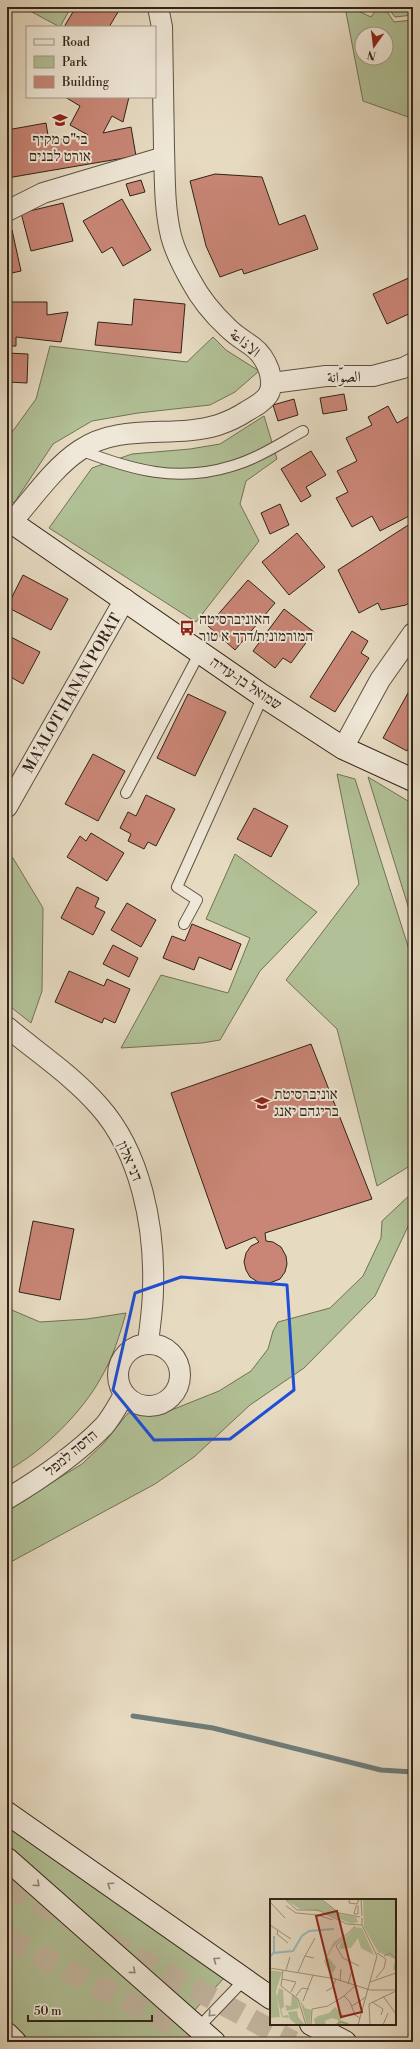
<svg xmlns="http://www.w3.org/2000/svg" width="420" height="2049" font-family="'Libre Bodoni',Amiri,'Frank Ruhl Libre',serif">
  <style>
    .green { fill: #b1c096; stroke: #717256; fill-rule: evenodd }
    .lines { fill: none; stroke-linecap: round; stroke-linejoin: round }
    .stream { stroke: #6f7c79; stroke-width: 5 }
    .building { fill: #c98676; stroke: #312317 }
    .secondary-tunnel { stroke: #c2b59f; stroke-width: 22; stroke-dasharray: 22 11; stroke-linecap: butt }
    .lane-casing { stroke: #5e5142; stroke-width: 12 }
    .street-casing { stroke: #5e5142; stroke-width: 22 }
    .secondary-casing { stroke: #312317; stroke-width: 24 }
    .lane { stroke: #efe7d7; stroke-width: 10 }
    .street { stroke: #efe7d7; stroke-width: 20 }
    .secondary { stroke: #efe7d7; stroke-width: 22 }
    .oneway { stroke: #908577 }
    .marked { fill: none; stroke: #1d4ed8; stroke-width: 3; stroke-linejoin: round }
    .labels { text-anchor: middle; stroke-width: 4; stroke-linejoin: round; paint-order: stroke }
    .poi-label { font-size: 15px; fill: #312317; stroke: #efe7d7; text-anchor: start }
    .street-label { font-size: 15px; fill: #312317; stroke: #efe7d7 }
    .inset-river { fill: none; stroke: #99b8bb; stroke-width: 2 }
    .inset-road { fill: none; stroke: #9e917d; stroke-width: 1 }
    .view { fill: #8f2418; fill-opacity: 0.15; stroke: #8f2418; stroke-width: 2 }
    .inset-edge { fill: none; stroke: #312317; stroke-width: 2 }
  </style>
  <rect width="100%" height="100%" fill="#e6dac1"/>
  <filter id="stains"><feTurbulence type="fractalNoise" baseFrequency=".005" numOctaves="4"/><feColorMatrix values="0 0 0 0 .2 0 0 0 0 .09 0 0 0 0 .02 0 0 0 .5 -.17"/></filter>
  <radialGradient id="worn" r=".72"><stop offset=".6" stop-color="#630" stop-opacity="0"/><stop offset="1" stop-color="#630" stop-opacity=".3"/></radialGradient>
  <path class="green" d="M32,7H71L60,27L30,11Z
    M345,7H350L371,17L378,7H384L394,22L413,20V121L411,118L363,101ZM362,34H386V58H362Z
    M387,7H413V15L395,17Z
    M213,337L226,350L259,371L235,392L210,405L138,413L92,421L53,444L14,503L7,498V439L36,399L50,346L187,362Z
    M264,416L277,459L246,481L240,504L259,541L196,622L49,528L92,468L132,454L190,449L220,444Z
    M337,774L355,779L413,962V1164L377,1186L337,1029L286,980L359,884Z
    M368,777L413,804V922Z
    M235,854L317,912L260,971L220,1040L202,1043L121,1048L161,975L228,993L250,938L206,919Z
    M13,858L43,908L42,991L31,1023L7,1004V860Z
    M413,1192V1216L375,1296L304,1368L250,1405L194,1457L155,1484L7,1564V1510L82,1464L104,1443L128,1413H164L219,1391L251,1371L268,1349L273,1331L278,1322L330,1308L363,1276L381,1238L382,1221Z
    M7,1308L40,1322L87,1319L126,1313C120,1334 113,1357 102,1376C82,1413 44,1450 7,1471Z
    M7,1821L224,1978L192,2013L7,1846Z
    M7,1868L199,2042H25L7,2024Z"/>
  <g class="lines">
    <path class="stream" d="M133,1716L213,1728L381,1770L413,1772"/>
  </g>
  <path class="building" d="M76,7H121L109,27H64Z
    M65,97H129L123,122L112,116L103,133L131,127L136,156L7,178V130L46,123L49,141L88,135L70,125L80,106Z
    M215,174L262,177L279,225L305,215L318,249L244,274L242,269L220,277L206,246L190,181Z
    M141,180L145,192L130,196L126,184Z
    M122,199L151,250L123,266L112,247L102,253L83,221Z
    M63,203L73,241L31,251L21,213Z
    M12,230L21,271L7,274V231Z
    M413,276V312L387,324L373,294Z
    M134,299L185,304L181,353L95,345L98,322L132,325Z
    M7,302H47V315L68,312L61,342L16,337V346H7Z
    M7,353L28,354L27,383L7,382Z
    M344,394L347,410L323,414L320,398Z
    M294,399L298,415L278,421L273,405Z
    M388,406L397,423L413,414V514L380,531L372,516L352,527L336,498L348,492L337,471L357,461L346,438L372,425L368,417Z
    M311,451L326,475L306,487L311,496L301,502L281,469Z
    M280,504L289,525L270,534L261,513Z
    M413,522V599L406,605L381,610L378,603L359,613L338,570Z
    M297,533L325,567L289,595L262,562Z
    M23,575L68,599L51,630L7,607Z
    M248,580L275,603L235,650L208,626Z
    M284,609L314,632L291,663L283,658L275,668L253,651Z
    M352,631L368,641L361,653L369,658L335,712L310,697Z
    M7,635L40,652L23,684L7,675Z
    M413,684V740L407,751L383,738Z
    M188,694L226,712L195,776L157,758Z
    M93,754L125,771L98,821L65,804Z
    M146,795L175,809L156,846L148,842L144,849L128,841L131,834L120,828L128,812L136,816Z
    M254,808L288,826L271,857L237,839Z
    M91,833L124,853L107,881L67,857L80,836L86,841Z
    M77,887L99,898L95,907L105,912L93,935L61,918Z
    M127,903L156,920L141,947L111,930Z
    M192,924L241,944L231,970L199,957L194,970L163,958L172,936L185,941Z
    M113,945L138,958L129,977L103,964Z
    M69,971L104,986L107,979L130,989L115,1023L104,1018L102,1023L55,1002Z
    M311,1044L372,1199L265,1233L266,1241L273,1242L281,1247L286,1256L287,1264L285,1272L280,1279L267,1284L258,1282L250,1277L246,1270L244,1262L246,1253L251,1246L259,1242L255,1237L226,1249L171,1093Z
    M33,1221L74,1229L60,1300L19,1292Z"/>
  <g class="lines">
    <path class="secondary-tunnel" d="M7,1886L71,1921
      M7,1939L206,2042
      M106,1941L293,2042"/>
    <g class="lane-casing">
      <path id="lane" d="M80,450C132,470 177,483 232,466C257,459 281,443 303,431
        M126,793L200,652
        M184,924L197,900L177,887L263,696
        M198,2028L244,1980"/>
    </g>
    <g class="street-casing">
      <path id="street" d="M7,211L43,193L164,157
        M272,383L326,376H373L403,368L413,363
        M12,522C32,499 54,467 80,450C121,422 173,439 218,425C227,422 238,417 247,411C266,400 276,394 269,370C266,362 261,353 253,347C245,341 236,336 228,328C214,315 200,298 191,281C183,267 175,252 171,236C164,207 165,177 164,148C163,107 163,67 162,27L158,7
        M343,748L380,680L413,633
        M7,807L125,599
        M7,1027C38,1053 73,1076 99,1106C141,1153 155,1227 153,1289C153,1307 150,1325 148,1343
        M118 1375a31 31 0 1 1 62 0a31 31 0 1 1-62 0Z
        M7,1499C42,1478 76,1455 104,1426C112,1417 118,1405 124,1395"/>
    </g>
    <g class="secondary-casing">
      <path id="secondary" d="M7,519L263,696L343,748L413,780
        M7,1813L271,1998
        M7,1859L214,2042
        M311,2024L345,2042
        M7,2034L15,2042"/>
    </g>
    <use href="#lane" class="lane"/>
    <use href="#street" class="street"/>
    <use href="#secondary" class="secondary"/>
  </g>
  <defs><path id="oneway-chevron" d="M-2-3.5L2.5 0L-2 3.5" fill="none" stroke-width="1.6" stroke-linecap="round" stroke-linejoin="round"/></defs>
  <g class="oneway">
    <use href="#oneway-chevron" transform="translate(37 1884) rotate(42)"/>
    <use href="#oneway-chevron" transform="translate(110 1885) rotate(-145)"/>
    <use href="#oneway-chevron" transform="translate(216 1960) rotate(-145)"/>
    <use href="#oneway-chevron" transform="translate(133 1971) rotate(41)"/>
    <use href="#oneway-chevron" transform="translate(211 2014) rotate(134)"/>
  </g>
  <path class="marked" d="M181,1277L287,1285L294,1390L230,1439L154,1440L113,1390L135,1293Z"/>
  <defs>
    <g id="school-bare" transform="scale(1.2)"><path d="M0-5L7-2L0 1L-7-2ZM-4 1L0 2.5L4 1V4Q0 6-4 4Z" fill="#8f2418" stroke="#efe7d7" stroke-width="2.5" paint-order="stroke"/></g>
    <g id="bus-bare" transform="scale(1.2)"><path d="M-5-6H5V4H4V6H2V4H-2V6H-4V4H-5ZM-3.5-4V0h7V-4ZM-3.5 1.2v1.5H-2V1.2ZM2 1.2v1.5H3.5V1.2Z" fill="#8f2418" stroke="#efe7d7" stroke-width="2.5" paint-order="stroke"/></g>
    <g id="university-bare" transform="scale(1.2)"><path d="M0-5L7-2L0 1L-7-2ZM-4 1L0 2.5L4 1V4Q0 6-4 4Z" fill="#8f2418" stroke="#efe7d7" stroke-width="2.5" paint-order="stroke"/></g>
  </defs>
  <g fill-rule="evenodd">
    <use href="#school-bare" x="60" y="120"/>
    <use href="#bus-bare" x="187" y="628"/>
    <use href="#university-bare" x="262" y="1103"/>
  </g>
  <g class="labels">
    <g class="poi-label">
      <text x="60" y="144" text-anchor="middle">בי"ס מקיף<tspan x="60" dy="17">אורט לבנים</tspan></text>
      <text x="199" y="624">האוניברסיטה<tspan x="199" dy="17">המורמונית/דרך א טור</tspan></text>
      <text x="274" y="1099">אוניברסיטת<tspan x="274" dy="17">בריגהם יאנג</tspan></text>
    </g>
    <g class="street-label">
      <text transform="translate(245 343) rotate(41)" y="5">الاذاعة</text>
      <text transform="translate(344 377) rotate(-1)" y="5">الصوّانة</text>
      <text transform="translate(246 683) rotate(34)" y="5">שמואל בן-עדיה</text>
      <text transform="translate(72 693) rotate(-60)" y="5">MA’ALOT HANAN PORAT</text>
      <text transform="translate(130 1161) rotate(67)" y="5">דני אלון</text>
      <text transform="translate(71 1453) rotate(-40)" y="5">הדסה למפל</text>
    </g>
  </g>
  <g transform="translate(270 1899)">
    <rect width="126" height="126" fill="#e6dac1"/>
    <path d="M15,0L51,1L70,15L86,18L88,23L82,25L53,13L30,10ZM93,0H126V47L123,46L126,48V73L123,70L125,60L108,53L94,28ZM85,28L92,29L104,56L91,49L88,39L81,49L69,50L71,44ZM78,33L63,48L55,62L59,59L66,68L63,74L66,79L60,71L64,79L61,78L54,62L64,43ZM0,71L12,73L6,92L7,98L9,89L13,91L14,108L11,110L13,117L18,116L19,119L12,118L7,99L10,118L0,119ZM22,95L27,99L29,109L17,112L15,106L21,107ZM30,101L35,109L41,111L40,126H37ZM65,108L75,118L70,121L79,124L68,125V121L62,119L55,122L56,126H45L44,120L48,117L59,114ZM27,112L28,118L35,126H27L20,120L18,113Z" fill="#b1c096"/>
    <path class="inset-river" d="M3,54L23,52L32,37L39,32L64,30M0,58L4,53V37"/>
    <path class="inset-road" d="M15,0L27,11H48L77,25L92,26M51,0L69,14L90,18M80,0L79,4L87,5L89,0M91,0L92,17M0,3L15,19M16,7L26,14L48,16L63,21M86,7H88V15H84ZM0,26L21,40M85,27L66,47L73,59L89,67M8,31L7,35L18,44M35,57L45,39M114,57L120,54L126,60M0,69L66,80L100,91H126M13,71L11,87L28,100L36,126M16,71L20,58M28,73L35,57L44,59M106,79L114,69L116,60L107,54M12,80L26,83L21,93M70,82L71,70M100,83L126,74M78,85L82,71M85,87L74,97L80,103L85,116L90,119M56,92L62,89L66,80M26,97L32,89L39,90M113,97L126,115M33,102L43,76M102,103L113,110L111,116M82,107L96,98M41,126L42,110L58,107L74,97M65,126L70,123L82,126M88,126L107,57L92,26V19M100,126L99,105L126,92M113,126L118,114"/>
    <path class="view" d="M67,12L92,113L71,118L46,17Z"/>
    <rect width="126" height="126" class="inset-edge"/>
  </g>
  <rect width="420" height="2049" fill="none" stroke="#e6dac1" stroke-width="24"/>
  <rect x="8" y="8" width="404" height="2033" fill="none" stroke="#312317" stroke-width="2"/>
  <rect x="12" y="12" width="396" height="2025" fill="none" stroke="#312317"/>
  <rect x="26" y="26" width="130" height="72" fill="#efe7d7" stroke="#a3998a"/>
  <rect x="34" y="39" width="20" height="6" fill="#efe7d7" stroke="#a3998a"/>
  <text x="62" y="46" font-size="12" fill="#312317">Road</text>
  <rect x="34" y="56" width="20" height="12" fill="#b1c096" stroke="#a3998a"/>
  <text x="62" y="66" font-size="12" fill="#312317">Park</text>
  <rect x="34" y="76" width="20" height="12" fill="#c98676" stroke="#a3998a"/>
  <text x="62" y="86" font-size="12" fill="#312317">Building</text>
  <g transform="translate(374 46) rotate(194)"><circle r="19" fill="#efe7d7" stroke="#a3998a"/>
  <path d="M0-3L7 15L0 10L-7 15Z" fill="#8f2418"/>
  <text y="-6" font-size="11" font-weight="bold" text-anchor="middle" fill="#312317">N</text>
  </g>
  <path d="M28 2015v6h124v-6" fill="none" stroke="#312317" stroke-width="2"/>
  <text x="34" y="2015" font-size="12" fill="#312317" stroke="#efe7d7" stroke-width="3" paint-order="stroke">50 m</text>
  <rect width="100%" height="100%" filter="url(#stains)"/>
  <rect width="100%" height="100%" fill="url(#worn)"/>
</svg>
